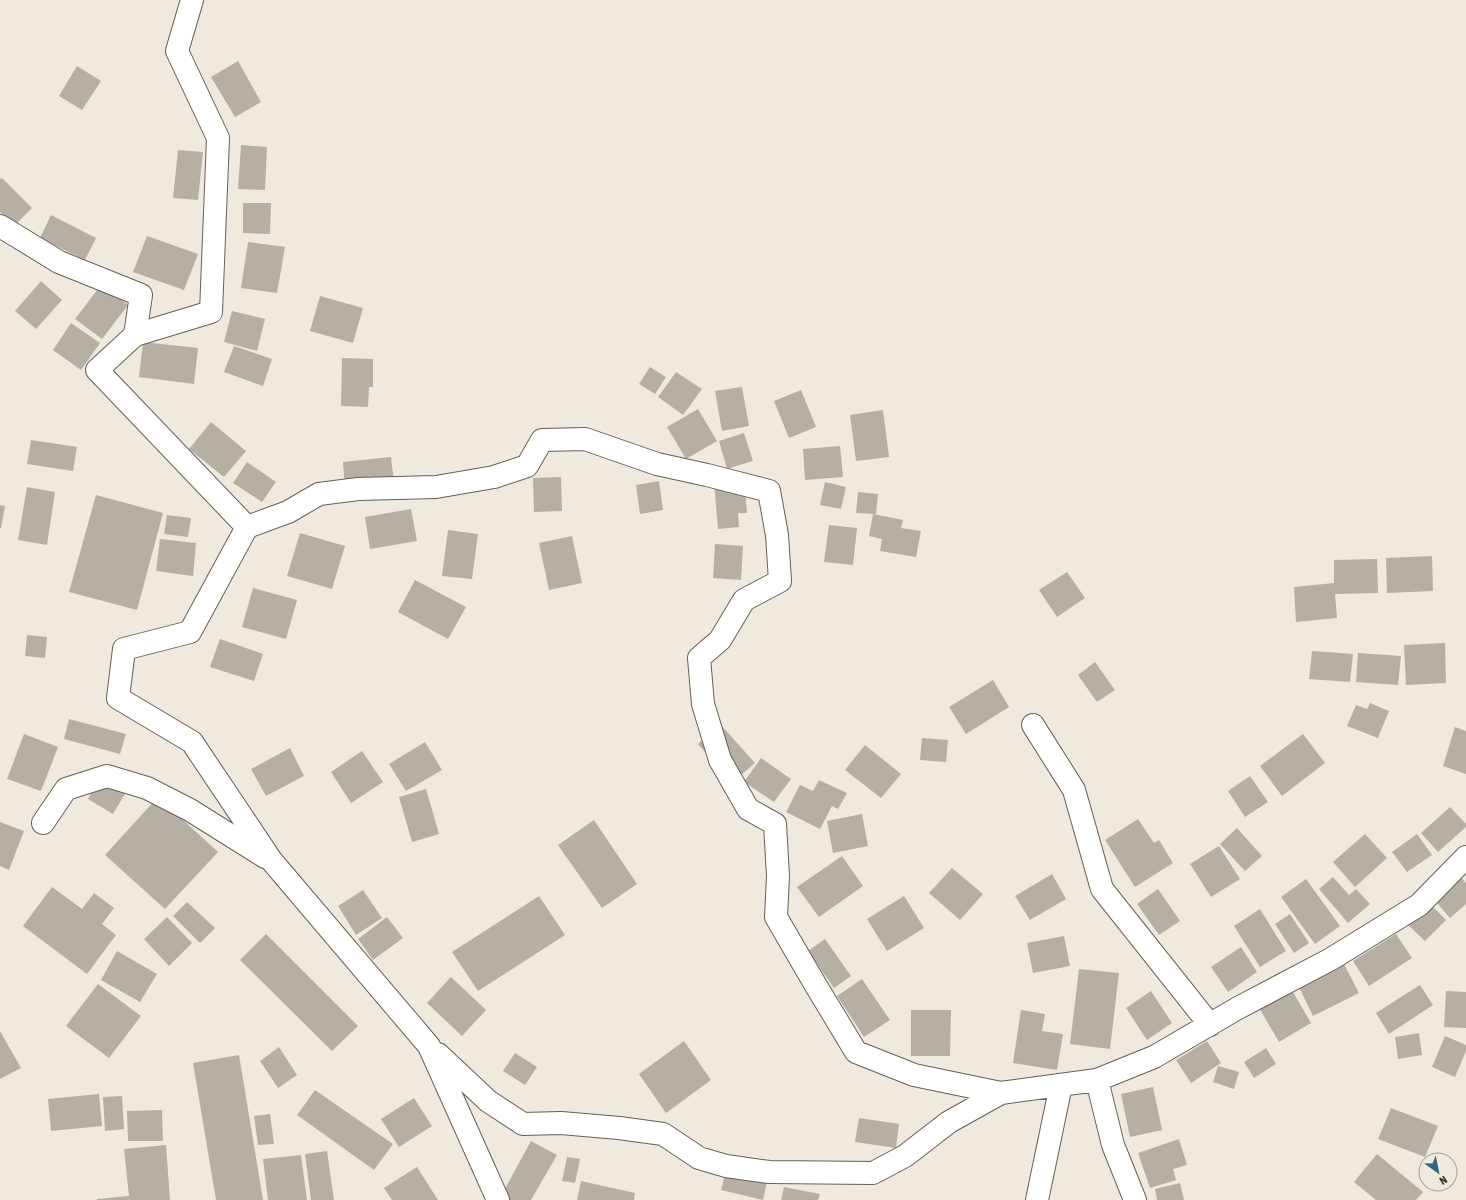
<svg xmlns="http://www.w3.org/2000/svg" width="1466" height="1200" font-family="'Asap Condensed',sans-serif">
  <style>
    .building { fill: #b6b0a4 }
    .lines { fill: none; stroke-linecap: round; stroke-linejoin: round }
    .minor-casing { stroke: #666055; stroke-width: 24 }
    .minor { stroke: #fff; stroke-width: 22 }
  </style>
  <rect width="100%" height="100%" fill="#f0e9dd"/>
  <path class="building" d="M238,61L261,102L235,117L211,77Z
    M77,66L101,81L82,110L59,96Z
    M241,145L267,147L265,190L238,189Z
    M178,150L203,152L198,200L173,198Z
    M2,178L32,208L14,226L0,212V179Z
    M243,203H271L270,234L243,233Z
    M51,215L96,238L85,260L40,238Z
    M147,236L198,254L184,290L133,272Z
    M248,242L285,247L277,293L241,288Z
    M41,281L62,300L36,329L15,311Z
    M101,285L128,305L102,339L75,319Z
    M320,296L363,308L353,343L310,331Z
    M232,311L265,319L257,351L224,342Z
    M71,323L100,343L81,370L53,350Z
    M143,342L198,348L194,384L139,377Z
    M234,346L272,359L263,386L224,372Z
    M342,358L373,359V387H369L368,407L341,406Z
    M650,367L666,377L655,394L639,384Z
    M676,372L702,389L683,415L658,397Z
    M742,387L749,426L722,431L715,391Z
    M801,390L816,427L789,438L774,401Z
    M698,409L717,441L686,459L667,427Z
    M883,410L889,457L856,461L850,415Z
    M211,422L246,451L224,477L189,449Z
    M744,433L753,461L727,469L719,441Z
    M31,440L77,447L73,471L27,464Z
    M840,446L843,477L805,480L803,449Z
    M391,457L394,482L345,488L343,462Z
    M247,462L276,482L262,502L233,483Z
    M561,477L562,511L534,512L533,478Z
    M744,479L747,513H738L739,527L718,529L714,481Z
    M659,481L663,510L640,514L636,485Z
    M825,482L846,487L841,509L820,505Z
    M27,487L55,492L47,545L18,540Z
    M858,492L878,494L876,514L856,513Z
    M96,495L163,513L137,610L69,592Z
    M0,505L5,506L1,528H0Z
    M411,509L417,541L370,549L365,517Z
    M873,514L903,520L901,528L921,531L916,557L880,551L882,539L869,536Z
    M167,515L191,518L188,537L164,534Z
    M829,525L857,528L853,565L824,562Z
    M448,530L478,534L472,579L442,576Z
    M300,533L345,546L332,589L287,576Z
    M572,536L582,583L549,590L539,543Z
    M160,539L196,543L193,576L156,571Z
    M715,544L743,546L741,580L713,578Z
    M1432,556L1433,591L1387,593L1386,558Z
    M1377,559L1378,593L1335,594L1337,618L1296,622L1294,587L1334,583V560Z
    M1067,572L1085,598L1057,617L1039,590Z
    M415,580L466,607L448,639L398,612Z
    M253,588L297,600L286,639L242,627Z
    M27,635L47,637L45,658L25,656Z
    M220,639L263,654L254,681L210,667Z
    M1445,643L1446,683L1406,685L1404,645Z
    M1312,651L1353,654L1350,682L1309,679Z
    M1358,653L1401,656L1398,685L1356,682Z
    M1095,662L1115,690L1097,702L1078,675Z
    M993,680L1009,707L966,734L949,707Z
    M1370,703L1389,711L1378,738L1347,726L1356,705L1367,709Z
    M69,719L126,734L120,754L64,739Z
    M720,724L755,763L732,783L698,744Z
    M1455,727L1466,731V774L1443,766Z
    M24,734L58,747L41,791L7,779Z
    M1303,734L1325,763L1282,796L1260,766Z
    M922,738L948,740L946,762L920,760Z
    M425,742L442,770L406,791L389,764Z
    M865,745L901,774L881,798L845,770Z
    M290,748L304,776L266,796L251,769Z
    M362,751L383,782L351,803L331,772Z
    M761,758L791,779L774,802L744,782Z
    M1250,776L1268,802L1245,817L1228,791Z
    M100,778L125,794L113,814L88,799Z
    M819,780L847,793L838,809L832,806L820,829L786,812L800,785L813,791Z
    M426,789L439,834L412,842L399,797Z
    M158,797L218,852L165,909L105,855Z
    M1450,807L1466,824V827L1438,852L1421,833Z
    M862,814L868,846L833,853L827,821Z
    M1138,819L1154,843L1159,840L1173,863L1135,887L1105,840Z
    M594,820L637,884L602,908L558,845Z
    M0,822L24,831L9,870L0,866Z
    M1237,828L1262,856L1245,871L1220,844Z
    M1365,834L1387,858L1355,887L1333,862Z
    M1417,834L1432,855L1407,872L1392,852Z
    M1219,846L1240,879L1211,897L1190,864Z
    M842,856L863,886L819,917L797,887Z
    M952,868L983,894L960,920L929,893Z
    M1457,873L1466,883V904L1450,918L1431,896Z
    M1052,874L1066,899L1030,920L1015,896Z
    M1333,877L1349,895L1356,889L1370,904L1348,923L1319,889Z
    M1306,879L1340,926L1315,944L1281,897Z
    M52,887L82,909L94,893L114,908L102,924L116,935L87,974L23,926Z
    M1158,889L1180,921L1159,935L1137,904Z
    M363,890L382,918L356,935L338,906Z
    M539,896L565,935L478,991L452,952Z
    M904,896L924,928L887,951L867,919Z
    M1427,901L1446,920L1425,941L1406,923Z
    M187,902L215,928L200,943L173,916Z
    M1260,909L1286,951L1260,967L1234,926Z
    M1290,914L1309,943L1294,953L1275,924Z
    M167,917L192,943L169,966L144,939Z
    M387,917L403,938L373,960L358,939Z
    M266,934L358,1026L332,1051L240,960Z
    M1396,934L1412,958L1369,986L1353,961Z
    M1064,936L1070,966L1033,973L1027,943Z
    M825,939L851,976L834,988L808,951Z
    M1241,947L1257,972L1228,992L1211,967Z
    M117,951L157,974L140,1002L101,980Z
    M1343,962L1359,993L1313,1016L1298,985Z
    M1079,969L1119,973L1110,1049L1070,1044Z
    M451,977L486,1010L462,1036L427,1003Z
    M862,979L890,1020L864,1037L837,996Z
    M98,984L141,1016L109,1058L66,1026Z
    M1420,985L1433,1005L1389,1034L1376,1013Z
    M1290,987L1311,1023L1279,1042L1258,1006Z
    M1151,991L1172,1023L1147,1040L1126,1008Z
    M1446,991L1466,992V1028L1444,1027Z
    M911,1010H951L950,1056H911Z
    M1021,1010L1045,1014L1042,1031L1063,1034L1057,1070L1013,1063Z
    M0,1031L21,1068L0,1079Z
    M1419,1033L1422,1055L1398,1059L1395,1037Z
    M1445,1036L1466,1045V1051L1455,1077L1432,1067Z
    M684,1041L711,1080L666,1113L639,1074Z
    M1207,1041L1221,1063L1191,1083L1176,1060Z
    M279,1047L297,1075L278,1088L260,1061Z
    M1266,1048L1276,1064L1254,1078L1244,1062Z
    M515,1053L537,1067L525,1085L503,1071Z
    M239,1055L263,1200H216L193,1063Z
    M1218,1066L1239,1072L1234,1089L1213,1082Z
    M1153,1087L1162,1130L1130,1137L1121,1094Z
    M315,1090L393,1144L374,1170L297,1115Z
    M99,1094L102,1126L51,1131L48,1099Z
    M122,1096L124,1129L105,1131L103,1097Z
    M414,1098L432,1126L399,1147L381,1119Z
    M1391,1108L1438,1126L1425,1157L1378,1139Z
    M162,1110L163,1141H128L127,1111Z
    M270,1114L274,1144L258,1145L254,1116Z
    M859,1118L899,1124L896,1148L855,1142Z
    M1179,1139L1187,1165L1173,1169L1176,1180L1150,1188L1138,1153Z
    M531,1141L557,1155L531,1200H505L500,1198Z
    M166,1145L170,1200H97V1199L129,1196L124,1149Z
    M327,1151L334,1200H311L305,1154Z
    M1377,1154L1423,1192L1416,1200H1376L1354,1182Z
    M301,1155L307,1200H268L263,1159Z
    M567,1157L580,1159L575,1183L562,1181Z
    M417,1167L438,1200H392L384,1188Z
    M726,1171L767,1182L763,1200L721,1190Z
    M581,1181L635,1193L634,1200H577Z
    M1180,1183L1184,1200H1157L1155,1189Z
    M784,1187L820,1194L818,1200H781Z"/>
  <g class="lines">
    <g class="minor-casing">
      <path id="minor" d="M192,0L177,51L218,138L211,312L135,335L97,370L247,527L190,632L124,649L118,698L192,742L271,860L429,1046L498,1200
        M0,226L59,262L141,295L135,335
        M247,527L288,512L319,494L358,489L436,487L494,477L527,466L542,440L585,439L657,464L707,475L769,491L777,535L780,581L744,600L720,640L699,658L703,704L720,760L748,809L775,824L778,876L776,917L815,984L856,1052L914,1075L1001,1093
        M1033,725L1074,790L1102,889L1210,1025
        M43,823L66,789L107,776L147,788L190,810L265,857
        M438,1054L488,1101L523,1124L561,1123L619,1128L663,1134L699,1158L726,1166L769,1172L873,1173L905,1156L949,1122L1001,1093L1097,1080L1154,1057L1238,1008L1331,959L1419,905L1466,857
        M1097,1080L1113,1145L1135,1200
        M1037,1200L1061,1085"/>
    </g>
    <use href="#minor" class="minor"/>
  </g>
  <g transform="translate(1438 1172) rotate(147)"><circle r="19" fill="#f0e9dd" stroke="#a5a097"/>
  <path d="M0-3L7 15L0 10L-7 15Z" fill="#2f6681"/>
  <text y="-6" font-size="11" font-weight="bold" text-anchor="middle" fill="#35332e">N</text>
  </g>
</svg>
